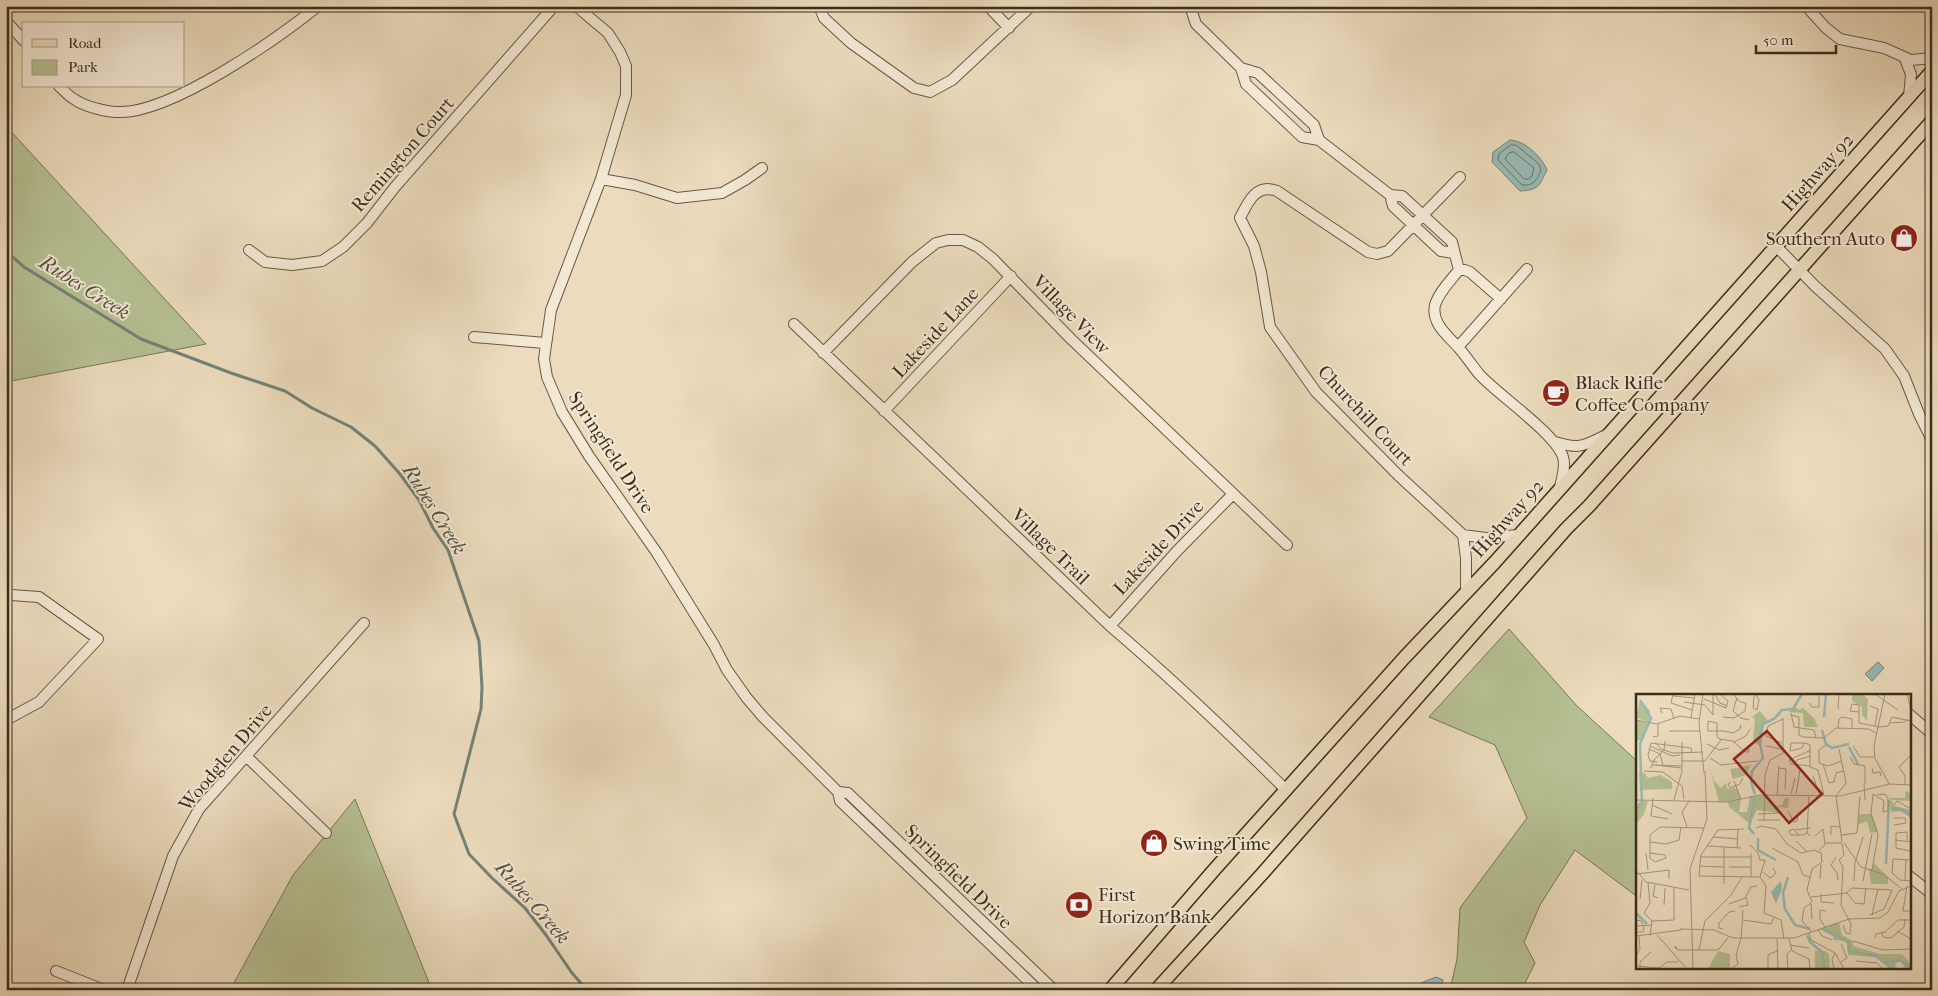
<svg xmlns="http://www.w3.org/2000/svg" width="1938" height="996" font-family="'IM FELL French Canon',serif">
  <style>
    .green { fill: #b6c193; stroke: #787758 }
    .water { fill: #99bab5; stroke: #738278 }
    .lines { fill: none; stroke-linecap: round; stroke-linejoin: round }
    .shore { stroke: #6a7468; stroke-width: 1 }
    .stream { stroke: #738278; stroke-width: 3 }
    .minor-casing { stroke: #675944; stroke-width: 12 }
    .major-casing { stroke: #3b2d1c; stroke-width: 15 }
    .minor { stroke: #f3e8d4; stroke-width: 10 }
    .major { stroke: #ecdcbd; stroke-width: 12 }
    .labels { text-anchor: middle; stroke-width: 4; stroke-linejoin: round; paint-order: stroke }
    .street-label { font-size: 19px; fill: #3b2d1c; stroke: #f3e8d4 }
    .poi-label { font-size: 19px; fill: #3b2d1c; stroke: #f3e8d4; text-anchor: start }
    .water-label { font-size: 20px; font-style: italic; fill: #525042; stroke: #f3e8d4 }
    .inset-river { fill: none; stroke: #99bab5; stroke-width: 2.5 }
    .inset-road { fill: none; stroke: #a5967d; stroke-width: 1 }
    .view { fill: #8f2418; fill-opacity: 0.15; stroke: #8f2418; stroke-width: 2.5 }
    .inset-edge { fill: none; stroke: #3b2d1c; stroke-width: 2.5 }
  </style>
  <rect width="100%" height="100%" fill="#ecdcbd"/>
  <filter id="stains"><feTurbulence type="fractalNoise" baseFrequency=".004" numOctaves="4"/><feColorMatrix values="0 0 0 0 .2 0 0 0 0 .09 0 0 0 0 .02 0 0 0 .5 -.17"/></filter>
  <radialGradient id="worn" r=".72"><stop offset=".6" stop-color="#630" stop-opacity="0"/><stop offset="1" stop-color="#630" stop-opacity=".3"/></radialGradient>
  <path class="green" d="M6,126L206,344L6,382Z
    M1509,629L1577,706L1637,761V892L1635,895L1575,850L1540,905L1524,942L1535,963L1524,985L1530,990H1450L1457,959L1460,908L1527,818L1495,745L1429,717Z
    M355,799L432,990H230L293,875Z"/>
  <path class="water" d="M1510,140C1524,140 1542,157 1547,170C1539,186 1539,190 1520,191L1492,162L1493,152Z
    M1878,662L1884,668L1872,681L1865,674Z
    M1436,977L1443,980L1441,990H1414L1423,982Z"/>
  <g class="lines">
    <path class="shore" d="M1511,145H1516L1539,164L1541,170C1537,180 1534,186 1522,185L1498,160L1499,154Z
      M1514,152L1534,168L1532,176L1528,179H1524L1505,159L1509,153Z"/>
    <path class="stream" d="M6,251L24,267L141,339L231,373L285,391L312,408L351,427L375,446L400,474L419,500L433,528L448,550L479,641L482,687L481,709L454,814L469,854L492,878L525,908L546,935L572,973L587,990"/>
    <g class="minor-casing">
      <path id="minor" d="M576,6L608,33L620,52L626,66V95L601,179L551,310L544,359L547,377L562,412L589,456L657,553L714,645L727,670L746,697L763,717L838,792L840,801L1038,990
        M819,6L824,18L851,43L914,88L930,92L952,80L1031,6
        M988,6L1009,28
        M1190,6L1196,24L1241,68L1258,73L1314,125L1319,140
        M1806,6L1826,28L1840,39L1884,48L1911,60L1932,58
        M6,21L24,41
        M1905,59L1911,74L1909,97
        M1241,68L1246,84L1302,137L1319,140L1390,195L1402,196L1452,242L1459,270C1451,280 1439,292 1435,305C1431,323 1447,335 1458,347C1465,355 1472,365 1479,374C1498,395 1555,433 1563,457C1566,466 1562,478 1560,487
        M59,86C64,90 68,96 74,99C83,106 106,112 117,112C169,115 277,39 318,6
        M1460,177L1388,251L1377,254L1368,252L1277,191C1256,183 1248,202 1240,218L1254,246L1261,272L1270,327L1316,392L1398,475L1463,535
        M601,179L635,185L677,198L722,193L745,180L762,168
        M1390,195L1393,206L1441,251L1454,253
        M1776,246L1815,286L1885,349L1904,376L1919,414L1932,440
        M249,250L265,262L292,265L322,261L343,247L367,223L395,187L554,6
        M1459,270H1465L1470,272L1501,299
        M794,324L1110,626C1171,678 1229,733 1286,790
        M474,337L545,343
        M1458,347L1527,269
        M823,353L912,262L936,243L948,240H963L978,247L993,259L1071,339L1287,545
        M884,411L1011,276
        M1555,442C1581,450 1585,445 1608,434
        M1463,535L1466,558V591
        M1463,535L1486,538L1518,535
        M1110,626L1177,551L1233,494
        M1909,714L1932,734
        M6,720L39,702L98,639L39,597L11,595
        M246,756L326,833
        M838,792L848,793L1054,990
        M1909,876L1932,894
        M56,971L104,990
        M127,990L173,856L199,809L364,623"/>
    </g>
    <g class="major-casing">
      <path id="major" d="M1110,990L1214,870L1404,658L1495,562L1932,71
        M1156,990L1262,874L1566,529L1589,506L1932,121"/>
    </g>
    <use href="#minor" class="minor"/>
    <use href="#major" class="major"/>
  </g>
  <defs>
    <g id="shop-disc" transform="scale(1.4375)"><circle r="9.5" fill="#8f2418" stroke="#f3e8d4"/><path d="M-5-2.5h2.3a2.7 3.5 0 0 1 5.4 0H5L5.5 6h-11ZM-1.5-2.5h3a1.5 2.3 0 0 0-3 0Z" fill="#fff"/></g>
    <g id="cafe-disc" transform="scale(1.4375)"><circle r="9.5" fill="#8f2418" stroke="#f3e8d4"/><path d="M-5.5-4.5H6V0H3Q3 3.5 0 3.5H-2.5Q-5.5 3.5-5.5 0ZM3-3.2v2h1.7v-2ZM-6 4.5H4V6H-6Z" fill="#fff"/></g>
    <g id="bank-disc" transform="scale(1.4375)"><circle r="9.5" fill="#8f2418" stroke="#f3e8d4"/><path d="M-6-4H6V4H-6ZM0-2.3a2.3 2.3 0 1 0 0 4.6a2.3 2.3 0 1 0 0-4.6Z" fill="#fff"/></g>
  </defs>
  <g fill-rule="evenodd">
    <use href="#shop-disc" x="1904" y="238"/>
    <use href="#cafe-disc" x="1556" y="393"/>
    <use href="#shop-disc" x="1154" y="843"/>
    <use href="#bank-disc" x="1079" y="905"/>
  </g>
  <g class="labels">
    <g class="street-label">
      <text transform="translate(402 154) rotate(-49)" y="7">Remington Court</text>
      <text transform="translate(1817 172) rotate(-48)" y="7">Highway 92</text>
      <text transform="translate(1072 314) rotate(46)" y="7">Village View</text>
      <text transform="translate(935 332) rotate(-47)" y="7">Lakeside Lane</text>
      <text transform="translate(1366 415) rotate(47)" y="7">Churchill Court</text>
      <text transform="translate(612 452) rotate(57)" y="7">Springfield Drive</text>
      <text transform="translate(1507 518) rotate(-48)" y="7">Highway 92</text>
      <text transform="translate(1051 546) rotate(44)" y="7">Village Trail</text>
      <text transform="translate(1158 547) rotate(-47)" y="7">Lakeside Drive</text>
      <text transform="translate(225 757) rotate(-50)" y="7">Woodglen Drive</text>
      <text transform="translate(959 876) rotate(44)" y="7">Springfield Drive</text>
    </g>
    <g class="poi-label">
      <text x="1885" y="245" text-anchor="end">Southern Auto</text>
      <text x="1575" y="389">Black Rifle<tspan x="1575" dy="22">Coffee Company</tspan></text>
      <text x="1173" y="850">Swing Time</text>
      <text x="1098" y="901">First<tspan x="1098" dy="22">Horizon Bank</tspan></text>
    </g>
    <g class="water-label">
      <text transform="translate(85 287) rotate(32)" y="7">Rubes Creek</text>
      <text transform="translate(435 509) rotate(58)" y="7">Rubes Creek</text>
      <text transform="translate(533 902) rotate(49)" y="7">Rubes Creek</text>
    </g>
  </g>
  <g transform="translate(1636 694)">
    <rect width="275" height="275" fill="#ecdcbd"/>
    <path d="M216,0H226L232,5L231,27L226,21V13L216,7ZM4,5L14,17V28L0,24ZM158,13L164,16L167,14L178,24L182,33H168L167,19L153,18ZM124,17L132,27L128,30L125,53L117,47L119,25L116,23ZM0,26L13,29L5,46L0,47ZM115,71L110,81L97,85L94,75ZM73,72L78,87L85,94L90,89L91,95L101,94L105,105L103,118H111L114,102L129,101L138,113L147,110L148,104H153L152,114L143,113L142,119L121,116L114,130L93,113L92,108H83ZM3,78L9,79L12,84L24,81L36,88V95L4,96ZM269,97L275,99V107L255,106L259,112L275,116V124L265,117L255,118L254,104H269ZM4,107H12L8,120L0,130V113ZM223,120H236L242,138L234,139L231,127L222,131ZM238,169L252,183V190H235L233,175H236ZM203,228L206,241L217,247V252L244,260H266L275,270V275H270L264,267L259,270L260,275H253L248,267L239,263L212,261L211,247L197,246L198,243L184,235ZM82,257L94,260V275H72ZM179,257H189L193,260L194,275H179Z" fill="#b6c193"/>
    <path d="M145,187L146,195L140,210L135,198Z" fill="#99bab5"/>
    <path class="inset-river" d="M188,23L190,0M186,36L190,50L196,54L213,50M213,53L222,70M119,100L115,88L116,77L127,64L123,45L127,30L138,25L146,16L157,15L166,0M0,114L6,109L4,50L15,24L4,6M256,115L266,116L275,122M118,140L113,134L119,104M122,144V156L140,166M250,170L253,106M152,183L147,199L149,215L159,231L174,235M0,219L11,230M187,235L212,248L213,257L240,262L256,275M171,241L174,248L186,258L189,275M251,268L264,266L275,274"/>
    <path class="inset-road" d="M37,0L35,9L56,16M67,0L63,28L68,79M77,0V21M79,0L84,9L91,12M239,0L262,16M249,0L238,52L239,64L253,90M271,0L275,15M120,1L123,6L121,16L117,14L118,3L119,1L121,0M37,2L58,4M101,4L97,17L105,24L113,26M68,5L90,14L92,7L84,0M48,8L69,11L77,21M173,9L176,13H183V0M234,12L242,15L239,31M202,15L203,0M223,18L214,17L216,10L223,11V29L244,33L252,32L256,23L275,27M26,19L24,14L35,15L38,25M155,19L158,33L178,36L180,44M155,21L163,23V41L167,43L188,44L200,34L233,35L240,39M87,23L98,24L109,17L110,9L104,8L97,0M55,24L59,0M0,26L21,30L44,22L63,25M254,29L269,28L272,25M104,34L105,31L104,35L97,39L88,37H72V27L81,29V42L83,45L97,47L109,58H113L112,54M202,34L203,25L206,23L216,25V35M33,37H64M17,43L22,42V30M98,48L110,42L114,35M20,49L25,55L37,59L67,58M146,49L130,42L132,32L147,25M168,49L166,54L154,57L155,49H168L172,50L174,51V73L182,76L188,101M71,50L83,56L93,54M190,51L183,56V69L192,72L206,67M14,52L36,62L44,61M130,52L146,55M217,52L224,63H239M13,55L24,60L27,71M203,55L210,89L200,102L206,148M214,63L218,70L229,72V90M74,64L85,71L121,67M45,67H69L85,46M21,68L14,67L12,61L15,49L55,54L56,59M187,70L193,89L198,88L200,79L208,77M17,71L45,72M20,71L45,74M158,71L161,66L175,62M174,72L155,70L153,66L175,56M15,74L18,66L28,56L29,47M143,74L150,75L149,95M236,74L237,79L244,78L245,82M8,77L27,78L46,92L48,105M177,82L184,102M98,87L105,105M95,88L92,90L94,94L104,90L107,84M228,90L229,106M269,90V82L263,73L275,61M155,100L159,84M160,100L164,76M141,101L143,72M241,101L249,100L252,104V117L247,118M17,104L15,122L32,125M0,106L91,108L124,101L204,102L254,90L275,91M38,106L46,77V48M16,111L36,120M258,111L261,107L275,115M152,117L158,128L161,127L162,120M122,120L143,119M122,126H144M128,126L129,81L134,66L147,59V24M258,131L270,129L269,124H258M51,133L46,118L53,107M120,134L125,132L140,135L151,150L165,159L178,156L185,159L186,168L176,175L171,196L176,208L168,214L166,227L176,238M108,135L82,136L65,161L63,182L124,183M159,136L174,134M171,139L173,102M163,141L157,135L153,137L155,141H167L171,139L174,142M195,141V132L205,133M206,141L221,139L224,102M179,142L187,135L189,150M77,143L102,145M259,146L275,148M160,147L171,158M271,147V138L260,139V154L275,157M14,148L30,150L43,146L45,133M208,149L225,173L247,180L266,195M206,150L208,161L203,166L207,173L205,211L215,230L214,240L210,239L207,231M114,151L122,159L124,166H129L124,183L130,192L128,219L145,226L148,245M71,152L105,154M88,153V190M101,153L102,135M136,154L162,168L167,181L174,183M183,157L190,149H206M10,159L12,176M14,159L29,161L30,164L19,168L14,164V141L24,133L68,134M65,163H115M200,163L195,171L201,179L202,186M275,166L257,165L256,179L264,186L275,187M63,172L87,173M93,173H115M0,176L10,188L53,196M236,176L242,141L235,120L237,100L248,107L247,118M127,178L134,184L137,182L140,179L137,174M1,180L33,176V185M115,183V159M184,185L185,170M269,186L270,166M218,187L219,169L227,143M227,187L236,140M12,189L14,209L8,219L16,227L14,242M19,191L17,202L22,204M271,192L267,217H275M210,199L216,194L256,196L248,215L234,221M185,200V208L198,209M175,203L211,199L219,209L228,210L230,194M4,205L6,186M93,210L109,204L115,193L121,192M175,210L176,225M28,211L29,194M103,213L112,211L110,203M236,221L242,195M0,226L5,227L8,234L7,238H0M107,226L135,230L138,224M16,227L38,226V194M0,232L16,231M189,233L184,225V216L190,217M44,235L78,236L97,244H158L213,225L244,224L252,218L263,197L275,192M87,235L83,234V229L93,218L99,217M182,236L186,242L196,246M261,237L275,245M173,239L175,246L199,259L208,275M246,239L247,243L255,244L268,233L269,225M21,241L51,275M0,242L45,236M239,244L240,240L249,238L262,226H275M141,245L142,275M153,245L156,257L173,265L174,275M217,247L247,256L275,255M205,250L211,264L205,268M154,251L173,254M40,255L39,252L42,256H82L92,244M63,256L69,227L95,201L106,183M0,261L4,255L3,242M220,267L241,269L247,275M0,272L23,274L31,268H42M4,275V268L15,258M57,275L54,175L71,125L69,77M95,275L102,270L100,261L105,244L107,216M132,275V261L141,257M152,275L151,260L155,256M198,275L196,265L199,259"/>
    <path class="view" d="M131,37L186,100L153,129L98,65Z"/>
    <rect width="275" height="275" class="inset-edge"/>
  </g>
  <rect width="1938" height="996" fill="none" stroke="#ecdcbd" stroke-width="25"/>
  <rect x="8" y="8" width="1923" height="981" fill="none" stroke="#3b2d1c" stroke-width="2.5"/>
  <rect x="12" y="12" width="1913" height="971" fill="none" stroke="#3b2d1c"/>
  <rect x="22" y="22" width="162" height="65" fill="#f3e8d4" stroke="#a99d8a"/>
  <rect x="32" y="39" width="25" height="8" fill="#ecdcbd" stroke="#a99d8a"/>
  <text x="68" y="48" font-size="15" fill="#3b2d1c">Road</text>
  <rect x="32" y="60" width="25" height="15" fill="#b6c193" stroke="#a99d8a"/>
  <text x="68" y="72" font-size="15" fill="#3b2d1c">Park</text>
  <path d="M1756 45v8h80v-8" fill="none" stroke="#3b2d1c" stroke-width="2.5"/>
  <text x="1763" y="45" font-size="15" fill="#3b2d1c" stroke="#f3e8d4" stroke-width="4" paint-order="stroke">50 m</text>
  <rect width="100%" height="100%" filter="url(#stains)"/>
  <rect width="100%" height="100%" fill="url(#worn)"/>
</svg>
